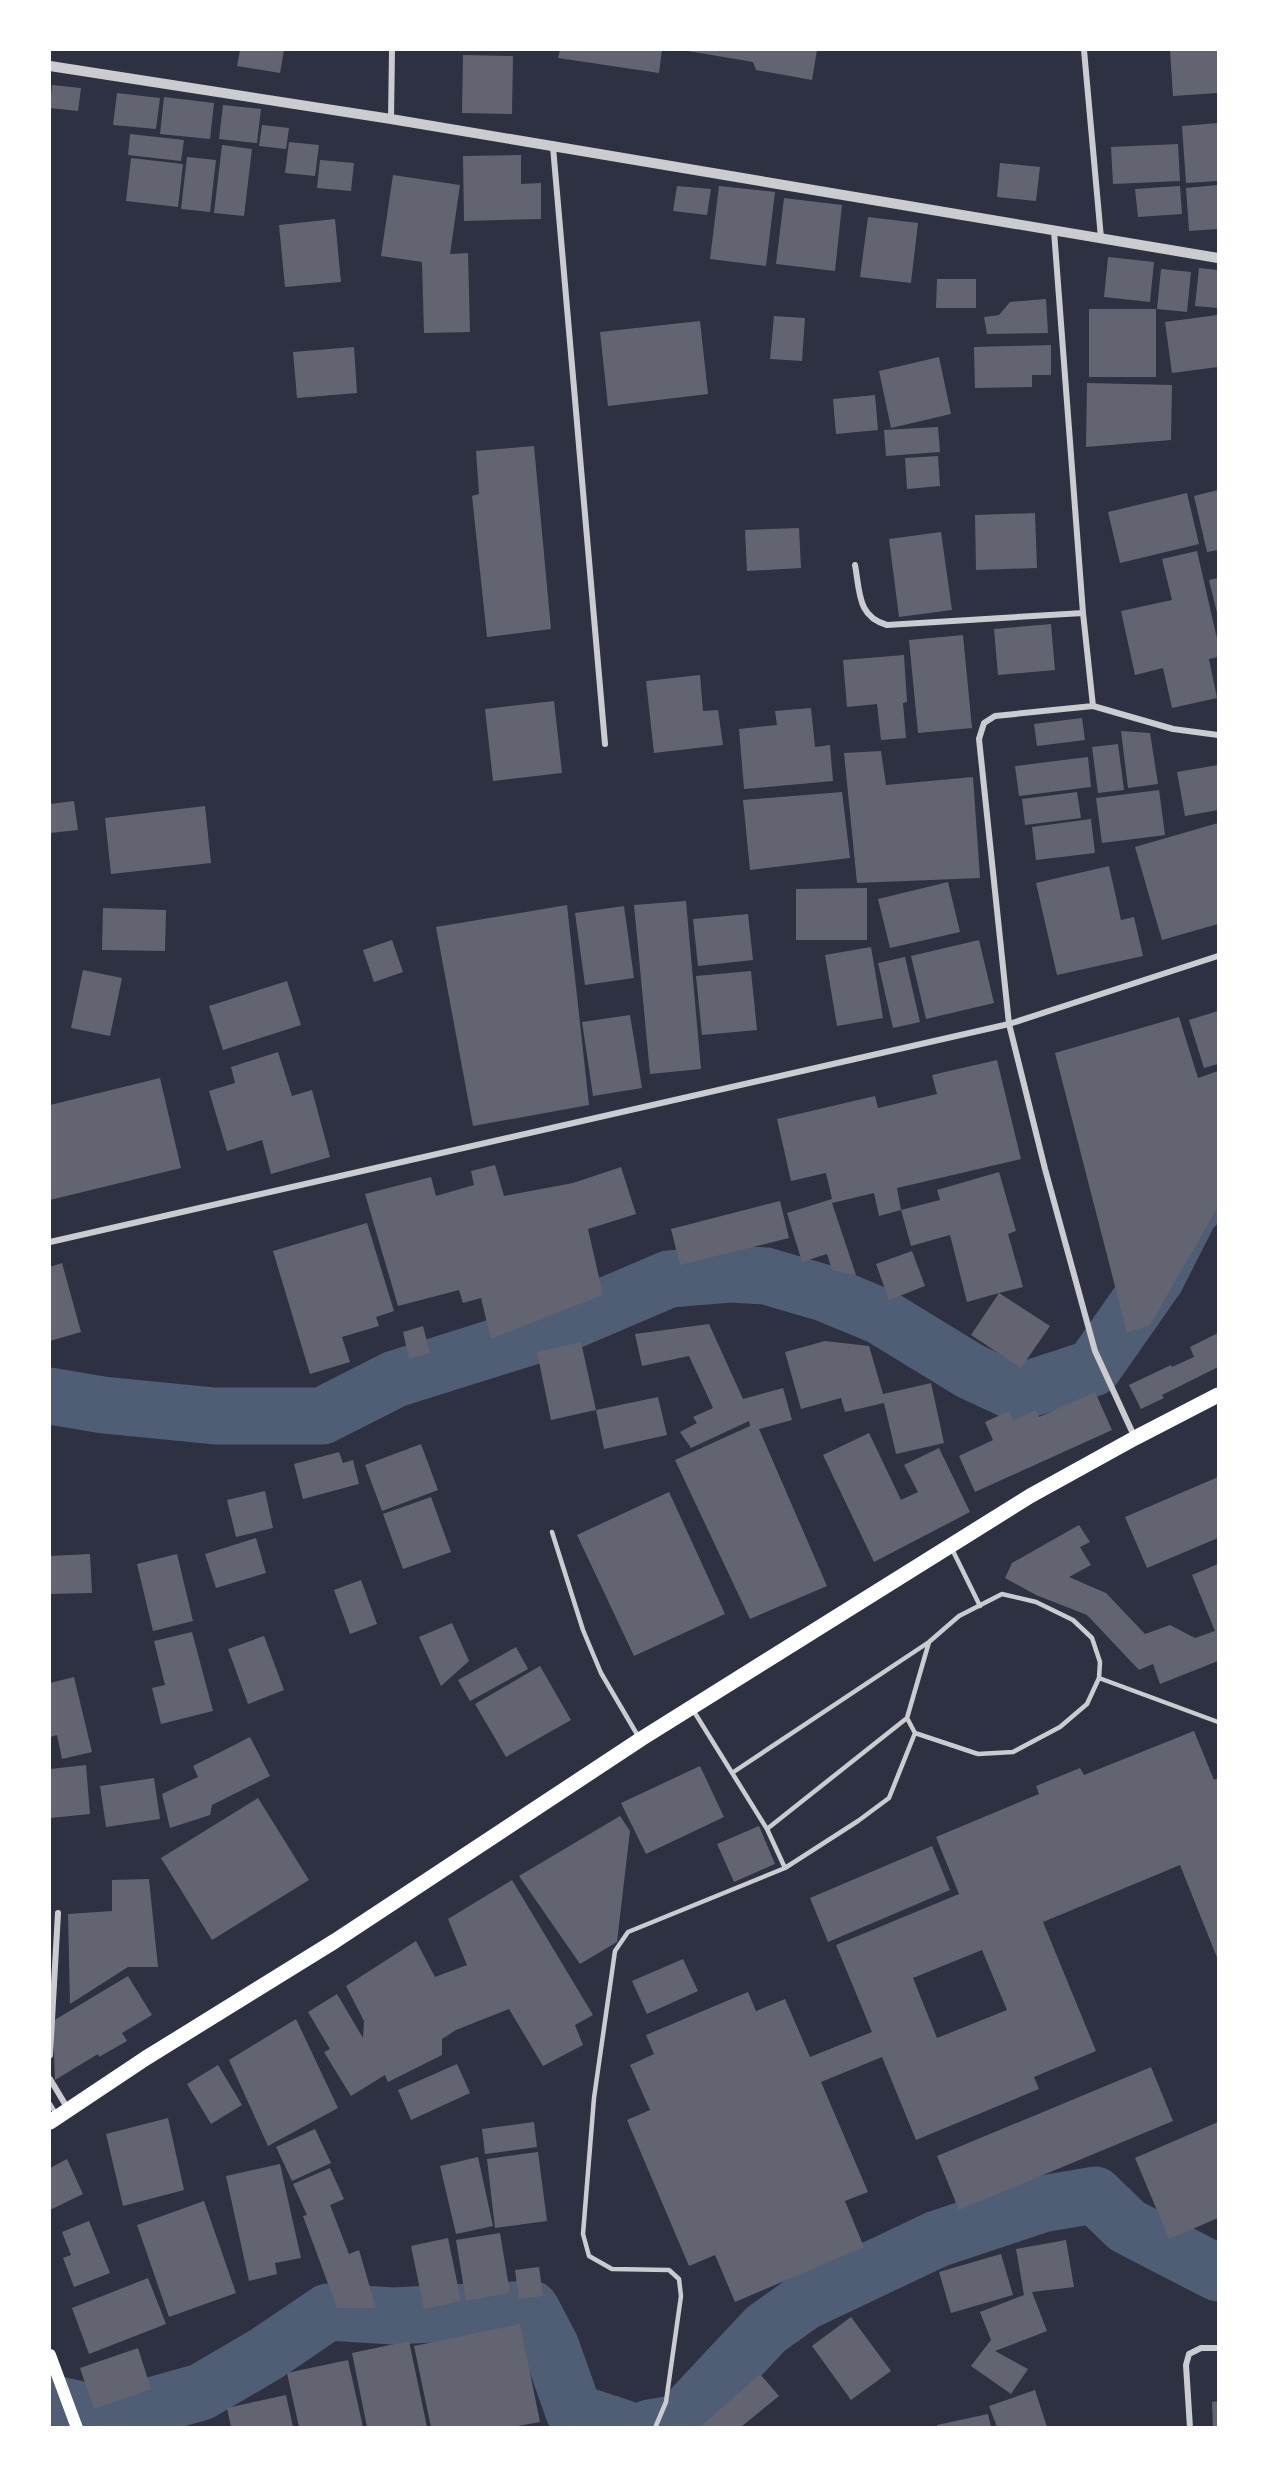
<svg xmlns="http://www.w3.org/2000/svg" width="1268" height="2477" font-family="Barlow,sans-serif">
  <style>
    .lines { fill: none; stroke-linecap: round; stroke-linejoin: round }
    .river { stroke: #4f5d75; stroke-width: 57 }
    .building { fill: #626471; fill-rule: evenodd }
    .service { stroke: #caccd0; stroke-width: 4.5 }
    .minor { stroke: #caccd0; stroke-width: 6 }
    .tertiary { stroke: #caccd0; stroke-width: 10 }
    .secondary { stroke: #fff; stroke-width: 12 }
    .primary { stroke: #fff; stroke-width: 15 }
  </style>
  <rect width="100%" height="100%" fill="#2d3142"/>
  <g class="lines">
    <path class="river" d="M50,1396L103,1405L215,1416H322L395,1379L545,1332L669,1279L730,1274L766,1276L824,1293L880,1316L970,1371L1017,1393L1093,1368L1156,1278L1190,1211L1218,1183
      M50,2403L112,2417L201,2392L266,2354L328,2312L393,2316L531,2309L551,2347L574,2412L623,2428
      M649,2428L678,2423L766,2329L804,2302L937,2239L1042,2204L1095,2195L1127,2226L1218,2273"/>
  </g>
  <path class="building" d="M240,50H284L280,73L237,66Z
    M560,50H662L659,73L558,58Z
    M682,50H817L812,80L756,70L753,62Z
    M1170,50H1218V93L1173,96Z
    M463,55L513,56L512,114L462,113Z
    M52,85L81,88L78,111L50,108Z
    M117,93L160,98L156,129L113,125Z
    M164,97L214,103L210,139L160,134Z
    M223,105L261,109L257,143L219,139Z
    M1218,123V181L1186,183L1182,126Z
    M262,125L289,128L286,149L259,146Z
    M130,134L184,140L181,161L128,155Z
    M289,142L319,145L315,176L285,173Z
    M1178,144L1180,181L1113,184L1111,147Z
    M222,145L252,149L244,216L214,213Z
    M521,155V184L541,183V219L464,221L463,156Z
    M187,157L216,160L210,212L181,209Z
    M131,158L183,164L178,207L126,201Z
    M320,160L354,163L351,191L317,188Z
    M1000,163L1040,167L1036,201L997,197Z
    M393,175L460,185L450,254L468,253L470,332L424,333L422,262L381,256Z
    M1218,185V229L1189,231L1186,188Z
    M677,186L711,189L707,215L673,211Z
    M719,186L775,192L766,266L710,259Z
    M1180,186L1182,214L1138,217L1135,189Z
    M784,198L842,205L835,271L776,264Z
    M868,217L918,223L911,283L860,277Z
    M335,219L341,282L285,287L279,225Z
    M1108,257L1154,262L1150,302L1104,297Z
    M1199,268L1218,270V308L1195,306Z
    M1161,269L1191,272L1187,312L1157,309Z
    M937,279H976V308H936Z
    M1046,299L1048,333L987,334L984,317L999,315L1010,302Z
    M1089,309H1156V377H1089Z
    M1217,315L1218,367L1172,373L1165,322Z
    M774,316L805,318L802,361L770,359Z
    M700,321L708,394L608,406L600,332Z
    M1051,345V375H1032V387L975,388L974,347Z
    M354,347L357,393L297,398L293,352Z
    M939,357L951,414L891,428L879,371Z
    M1087,383L1172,385L1171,440L1086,447Z
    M875,395L878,430L836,434L833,399Z
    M938,427L940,452L886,456L884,430Z
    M534,446L551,629L487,637L472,496L479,494L476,451Z
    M938,456L940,486L907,489L905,458Z
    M1218,490V550L1207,552L1194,496Z
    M1187,493L1199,544L1120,563L1108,512Z
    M1035,513L1037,568L976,570L975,515Z
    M799,528L801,568L747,571L745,530Z
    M941,532L952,610L899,617L889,539Z
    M1197,551L1218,643V657L1209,659L1217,698L1172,708L1163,668L1135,675L1121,611L1172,600L1162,559Z
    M1218,578V617L1209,580Z
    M1051,624L1055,670L998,675L994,629Z
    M963,635L972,728L918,733L909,640Z
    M904,655L907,702L903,703L906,738L881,740L877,704L847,707L843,660Z
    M700,675L703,711L718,710L723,745L654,753L646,681Z
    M554,701L562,773L493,781L485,709Z
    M811,708L815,747L830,745L833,781L744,789L739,729L777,725L775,711Z
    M1082,718L1085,740L1037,746L1034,724Z
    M1121,731L1150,733L1158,784L1128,788Z
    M1118,744L1124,790L1098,793L1092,747Z
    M881,751L886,785L973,777L980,878L857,883L844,753Z
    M1088,757L1091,787L1019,796L1015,766Z
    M1218,765V810L1185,816L1177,772Z
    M1159,790L1165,835L1102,843L1096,798Z
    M842,792L850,858L750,870L743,800Z
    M1077,792L1081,818L1025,825L1022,799Z
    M74,801L78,830L50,833V804Z
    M205,806L211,863L111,874L105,818Z
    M1091,819L1095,853L1036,860L1032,827Z
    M1218,823V924L1162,940L1135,847Z
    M1109,866L1121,920L1134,917L1143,956L1057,975L1036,883Z
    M948,882L960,932L890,948L878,899Z
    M867,888V940H796V889Z
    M686,901L701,1069L650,1074L634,905Z
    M567,905L589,1105L473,1126L436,927Z
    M624,906L634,978L585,985L575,913Z
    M103,908L166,910L165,951L102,950Z
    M748,914L753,960L698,966L693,919Z
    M392,940L403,972L374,982L363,950Z
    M979,940L994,1003L926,1019L911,956Z
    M871,947L883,1018L837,1026L825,955Z
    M905,957L920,1022L893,1028L878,963Z
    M83,970L122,978L110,1036L71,1028Z
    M751,971L757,1030L702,1035L696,976Z
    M287,981L301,1025L223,1050L209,1006Z
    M1218,1011V1064L1204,1068L1189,1020Z
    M630,1015L642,1088L593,1096L582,1022Z
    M1179,1017L1198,1078L1218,1071V1207L1150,1325L1127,1333L1055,1053Z
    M278,1052L292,1096L312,1090L330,1157L271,1174L262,1140L227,1151L209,1091L235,1083L231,1067Z
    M997,1060L1021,1159L897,1188L901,1210L879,1216L874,1193L832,1203L856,1275L832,1270L827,1254L802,1262L787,1213L832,1199L826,1173L791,1181L777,1119L875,1096L878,1108L937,1094L932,1075Z
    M160,1078L181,1168L50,1200V1105Z
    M495,1165L504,1196L573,1183L621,1167L636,1214L588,1229L603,1295L491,1339L481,1298L463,1303L459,1290L398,1306L365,1194L431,1177L436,1196L474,1185L471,1171Z
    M999,1172L1016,1231L1008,1234L1023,1287L999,1293L1050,1326L1021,1368L971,1335L999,1293L967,1302L950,1235L911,1246L901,1210L940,1200L937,1190Z
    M780,1201L789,1238L680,1265L671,1229Z
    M367,1223L394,1311L376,1317L379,1326L342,1337L350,1362L310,1374L273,1251Z
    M912,1251L925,1286L889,1300L876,1264Z
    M62,1263L81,1332L50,1341V1267Z
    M709,1324L743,1399L783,1388L792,1420L759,1429L827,1586L750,1619L675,1460L750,1426L749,1421L691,1448L680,1432L697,1423L693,1417L713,1408L689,1356L642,1366L635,1334Z
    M423,1326L430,1353L409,1359L403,1332Z
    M1218,1333V1367L1162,1395L1164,1398L1141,1409L1129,1385L1171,1365L1172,1367L1194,1357L1190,1347Z
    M825,1341L869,1346L883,1394L931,1383L944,1443L896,1454L884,1403L845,1412L841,1398L801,1409L785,1352Z
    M581,1342L596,1410L658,1397L667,1435L604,1449L596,1410L551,1420L537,1352Z
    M1095,1392L1112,1430L975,1492L959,1456L993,1440L985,1422L1009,1411L1013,1421L1036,1410L1039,1417Z
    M869,1433L901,1500L918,1492L904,1465L939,1448L970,1512L874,1562L823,1455Z
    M421,1444L438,1490L382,1511L365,1465Z
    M339,1452L343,1463L353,1460L359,1484L303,1499L294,1464Z
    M1218,1477V1538L1147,1568L1125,1517Z
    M265,1491L273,1528L236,1537L227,1500Z
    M669,1492L725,1614L634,1656L577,1535Z
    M431,1497L451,1552L403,1569L383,1514Z
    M1079,1525L1090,1542L1080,1547L1091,1565L1069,1577L1106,1593L1145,1634L1170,1625L1195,1638L1215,1631L1192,1575L1218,1564V1661L1160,1684L1153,1664L1139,1670L1087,1615L1036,1595L1005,1578L1012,1563Z
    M256,1538L266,1573L216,1588L205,1554Z
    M90,1554L92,1593L50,1594V1556Z
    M177,1554L193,1621L153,1631L137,1564Z
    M361,1580L377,1624L350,1634L334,1590Z
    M452,1623L469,1661L441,1686L419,1637Z
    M192,1632L213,1711L161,1724L152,1688L165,1685L154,1641Z
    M264,1636L284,1690L248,1704L228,1649Z
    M516,1647L528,1669L470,1701L458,1680Z
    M540,1666L571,1720L506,1757L475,1704Z
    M74,1677L92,1752L62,1759L57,1735L50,1737V1683Z
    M1194,1731L1214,1780L1218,1778V1960L1180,1865L1043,1922L1096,2051L1034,2077L1039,2089L916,2140L882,2057L821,2082L868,2192L845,2201L864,2247L735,2302L715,2255L689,2266L627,2120L650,2110L630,2065L654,2054L646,2035L748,1992L756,2011L785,1999L810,2057L872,2032L836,1945L959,1894L936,1837L1039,1794L1036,1786L1080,1768L1084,1775ZM982,1950L1007,2010L937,2038L913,1978Z
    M250,1737L270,1776L212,1805L210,1815L170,1828L162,1794L198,1777L193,1766Z
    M86,1765L90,1814L50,1818V1769Z
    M700,1766L724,1817L646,1854L621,1803Z
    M154,1778L160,1819L106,1827L100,1786Z
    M258,1798L309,1880L212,1940L161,1858Z
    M620,1816L630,1831L617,1942L580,1964L519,1876Z
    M759,1826L775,1864L734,1882L717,1844Z
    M932,1846L950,1890L828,1942L810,1898Z
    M149,1879L158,1967H128L70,2004L68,1914L112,1911V1880Z
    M512,1880L593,2015L575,2025L583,2045L543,2066L509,2009L456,2030L442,2039V2055L388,2082L385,2075L351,2096L324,2052L330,2049L308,2012L337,1994L363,2038L364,2021L346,1986L416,1941L435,1977L467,1965L448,1919Z
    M683,1959L698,1991L647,2014L632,1981Z
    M128,1976L152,2015L122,2033L127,2041L99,2057L98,2054L55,2080L53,2021Z
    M296,2019L338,2108L268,2146L229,2060Z
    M457,2064L470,2093L411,2120L398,2090Z
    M218,2065L242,2105L211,2124L187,2084Z
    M1151,2067L1173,2121L959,2210L937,2156Z
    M168,2118L184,2190L123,2206L106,2134Z
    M534,2122L537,2147L485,2154L482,2129Z
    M1218,2122V2218L1169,2239L1135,2158Z
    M315,2129L331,2163L292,2181L276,2147Z
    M538,2152L547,2221L495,2228L487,2159Z
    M478,2157L493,2226L456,2234L440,2166Z
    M67,2159L83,2194L50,2210V2168Z
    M280,2164L301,2258L275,2263L277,2274L249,2281L226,2176Z
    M330,2168L344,2199L330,2205L349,2254L359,2250L376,2308H337L303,2216L307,2215L293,2184Z
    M204,2201L236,2293L169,2317L137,2225Z
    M89,2221L110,2273L74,2287L63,2258L71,2255L62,2232Z
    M500,2233L510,2293L466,2301L456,2240Z
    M448,2238L461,2301L424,2309L411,2246Z
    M1066,2240L1074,2287L1032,2292L1047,2331L995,2351L1028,2369L1011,2394L971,2366L991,2340L980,2312L1024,2295L1016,2249Z
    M1001,2254L1013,2295L951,2313L939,2272Z
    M539,2267L543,2296L519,2299L515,2270Z
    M148,2278L166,2324L89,2354L72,2308Z
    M851,2317L891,2371L851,2400L812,2346Z
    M520,2324L540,2422L512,2427H431L414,2346Z
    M409,2341L427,2427H367L352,2353Z
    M138,2348L151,2389L94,2409L80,2368Z
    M348,2360L363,2427H299L287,2373Z
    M760,2374L779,2396L741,2427H700Z
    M1035,2390L1047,2427H997L989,2406Z
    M286,2395L293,2427H231L227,2408Z
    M1218,2401V2427H1213L1212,2402Z
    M988,2414L991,2427H937V2425Z"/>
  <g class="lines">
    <path class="service" d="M552,1532L583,1630L601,1673L638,1736
      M952,1549L980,1606
      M1099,1678L1218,1722
      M693,1710L767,1829L785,1868L858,1821L889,1798L915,1733L907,1718L929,1642
      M732,1773L929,1642L959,1616L1002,1594L1036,1602L1073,1620L1092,1638L1100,1662L1099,1678L1087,1704L1060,1727L1013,1752L978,1754L915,1733
      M767,1829L907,1718
      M50,2104L56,2114
      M655,2428L666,2402L681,2296L679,2279L669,2270L612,2269L589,2256L583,2234L594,2098L615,1951L628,1932L785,1868"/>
    <path class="minor" d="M1084,50L1101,238
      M391,119L392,50
      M553,147L605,744
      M1054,231L1083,613L1093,706L995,716L984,723L979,739L1009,1024L1045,1169L1095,1351L1135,1438
      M855,565C860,591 857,617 887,625L1083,613
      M1093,706L1173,729L1218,735
      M50,1242L1009,1024L1218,956
      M50,2055L58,1913
      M50,2079L68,2109
      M1190,2428L1186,2365L1189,2354L1201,2348H1218"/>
    <path class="tertiary" d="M50,66L391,119L1218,258"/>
    <path class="secondary" d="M50,2355L77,2428"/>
    <path class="primary" d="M50,2122L146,2058L335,1941L641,1739L1030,1496L1135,1438L1218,1395"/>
  </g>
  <rect width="1268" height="2477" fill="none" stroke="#ffffff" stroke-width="102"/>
</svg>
